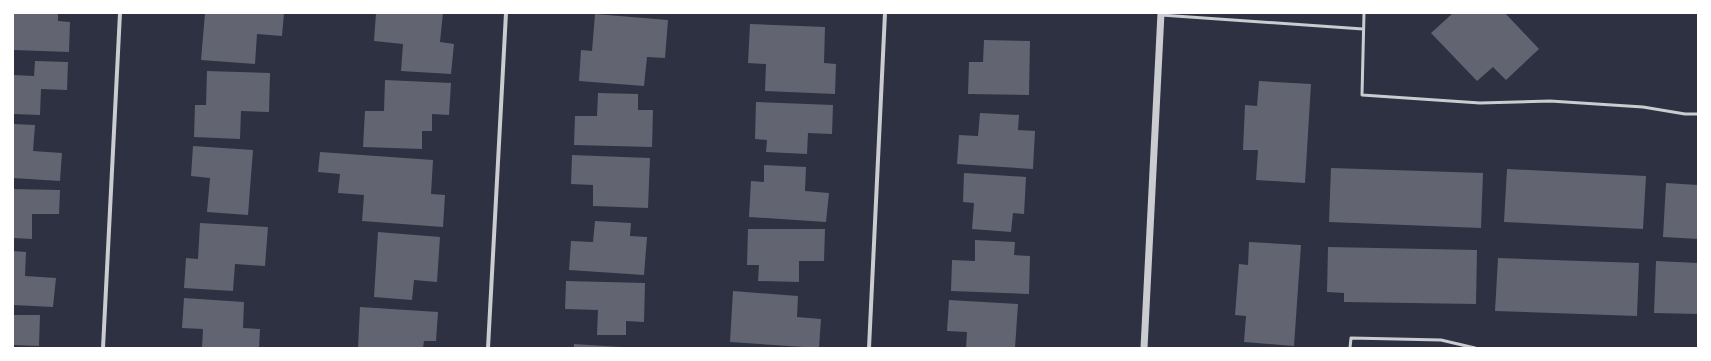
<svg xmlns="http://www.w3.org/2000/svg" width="1711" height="361" font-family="Commissioner,sans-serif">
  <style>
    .building { fill: #626471 }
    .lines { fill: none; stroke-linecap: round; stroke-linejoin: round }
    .service { stroke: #caccd0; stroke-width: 3 }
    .minor { stroke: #caccd0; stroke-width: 4 }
    .tertiary { stroke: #caccd0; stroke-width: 7 }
  </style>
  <rect width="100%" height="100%" fill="#2d3142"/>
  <path class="building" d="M13,13H58V21L70,22L69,52L13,50Z
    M205,13H284L282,36L257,34L255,64L201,60Z
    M376,13H443L440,42L454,44L451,74L401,71L403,44L374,41Z
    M1453,13H1505L1539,49L1506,80L1493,67L1477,81L1431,33Z
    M595,14L668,20L665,58L647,57L644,86L579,81L581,50L592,51Z
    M750,24L825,27L824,63L836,64L835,94L765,91L766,64L748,63Z
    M984,40L1030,41L1029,95L968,94L969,62H983Z
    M35,61L68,62L67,90L41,89L40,115L13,114V75L34,76Z
    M207,71L270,73L269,112L241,111L240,139L194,137L195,105H206Z
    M385,80L451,83L449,115L432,114V131H422V149L363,147L365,111H384Z
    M1259,81L1311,84L1305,183L1256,180L1258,150H1243L1245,105L1257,106Z
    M598,93L638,94V110H653L652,147L574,145L575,116H597Z
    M756,102L833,105L832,134L808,133L807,154L766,152L767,140L755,139Z
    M980,113L1019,115L1018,130L1035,131L1033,169L957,164L959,135L978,136Z
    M13,124L35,125L33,151L62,153L60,181L13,178Z
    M193,146L253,150L248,215L207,212L210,178L191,176Z
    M320,152L433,160L431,194L445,195L443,227L362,221L364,195L338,193L340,174L318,172Z
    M572,155L650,158L648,208L593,206V185L571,184Z
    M764,165L806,167L805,191L829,193L826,222L749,217L751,181L764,182Z
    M1331,168L1483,173L1481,228L1329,222Z
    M1507,169L1646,176L1643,229L1504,222Z
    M964,173L1026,177L1024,214L1013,213L1011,232L972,229L974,203L963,202Z
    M1666,183L1698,185V239L1663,237Z
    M13,189L60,190L59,214H32V239L13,238Z
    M595,221L631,223L630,236L647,237L644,275L569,270L571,241L593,242Z
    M200,223L268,227L265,266L235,264L233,291L184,288L186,258L198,259Z
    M748,229H825L824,261H799V282L758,281L759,265H747Z
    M378,232L440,237L437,282L414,280L412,300L374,297Z
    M975,240L1015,242L1014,255L1030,256L1029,294L951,291L952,260L975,261Z
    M1249,242L1301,245L1294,346L1244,342L1246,316L1235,315L1239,264L1248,265Z
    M1328,247L1477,250L1476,304L1344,302V293L1327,292Z
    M13,251L26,252L25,276L56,278L53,307L13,305Z
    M1498,258L1639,263L1637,316L1495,311Z
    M1656,261L1698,263V314L1654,313Z
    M566,281L645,283L644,322L626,321V335H597L598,310L565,309Z
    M733,291L798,296L797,317L821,319L819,348L730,342Z
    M184,298L244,302L243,328L260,329L259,348H202L203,329L182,328Z
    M949,300L1018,304L1015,348H966L967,332L947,331Z
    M360,307L438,312L436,341H424L423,348H358Z
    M13,315H40L39,346L13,345Z
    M574,344L620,347V348H574Z"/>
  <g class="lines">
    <path class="service" d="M1364,13L1362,95L1480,103L1550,101L1643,107L1685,114H1698
      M1161,15L1363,29
      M1350,348L1351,338L1441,340L1475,348"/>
    <path class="minor" d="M103,348L120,13
      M488,348L506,13
      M869,348L885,13"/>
    <path class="tertiary" d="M1144,348L1161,13"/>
  </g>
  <rect width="1711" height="361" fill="none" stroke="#ffffff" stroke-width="28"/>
</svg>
